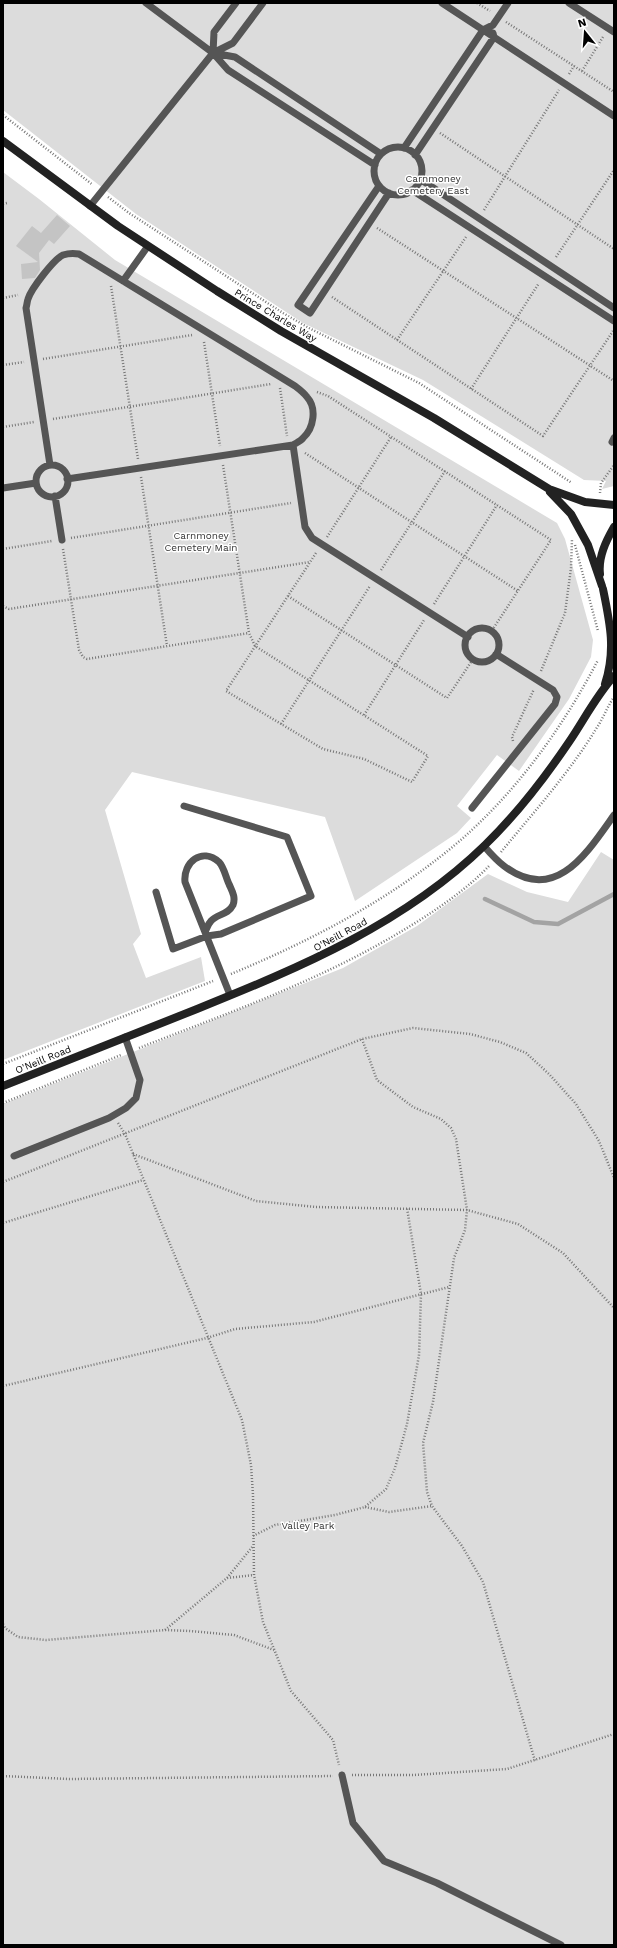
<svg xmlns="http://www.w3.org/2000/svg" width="617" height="1948" font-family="'Work Sans',sans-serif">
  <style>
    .green { fill: #dcdcdc }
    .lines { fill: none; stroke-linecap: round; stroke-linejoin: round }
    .stream { stroke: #a3a3a3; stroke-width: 4.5 }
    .building { fill: #c4c4c4 }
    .path { stroke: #777; stroke-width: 2.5; stroke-dasharray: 1 2; stroke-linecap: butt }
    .lane { stroke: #555; stroke-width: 7 }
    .secondary { stroke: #222; stroke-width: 8 }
    .labels { text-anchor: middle; stroke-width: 3; stroke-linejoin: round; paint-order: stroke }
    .park-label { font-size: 10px; fill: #333; stroke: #fff }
    .street-label { font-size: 10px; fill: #000; stroke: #fff }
  </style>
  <rect width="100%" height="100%" fill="#fff"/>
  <path class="green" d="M3,3H614V486L602,489L606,481L584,480L423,380L303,323L136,214L3,110Z
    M3,172L39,199L115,260L557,523L565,539L593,640L591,657L569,699L519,771L497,755L457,806L471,818L457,833L355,901L325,817L132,772L105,810L141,934L133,944L146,978L201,957L205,981L3,1060Z
    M601,852L614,860V1945H3V1104L343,968L417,926L488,874L527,892L568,902Z"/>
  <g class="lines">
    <path class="stream" d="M485,899L534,922L558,924L614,894"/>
  </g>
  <path class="building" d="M57,215L70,226L54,244L49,240L39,253L40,270L35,278L22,279L21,264L38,262L16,246L32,226L41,233Z"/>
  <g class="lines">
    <path class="path" d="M477,3L490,11
      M506,22L614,92
      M582,71L603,37
      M569,74L574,66
      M3,115L93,185
      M440,133L614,249
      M108,197L129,213L283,313L309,328L419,383L572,483
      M3,204L7,203
      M484,210L559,90
      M377,228L614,381
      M556,257L614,170
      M111,286L138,459
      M332,297L543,436L613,331
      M3,298L18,295
      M397,340L466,237
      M204,342L220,446
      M43,359L192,335
      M3,365L24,362
      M280,388L287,436
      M471,389L539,283
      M317,392L328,396L551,540L491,632
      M53,419L271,384
      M3,427L34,422
      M305,453L518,591
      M223,465L249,633L255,646L428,756L412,782L364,759L323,749L226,691C256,645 286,599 316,553
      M141,477L167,646
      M600,493L601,483L614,465
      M327,537L391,437
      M71,538L291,503
      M575,545L598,631
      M3,549L52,541
      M63,549L79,650L83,657L87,659L249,633
      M381,570L445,471
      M288,596L447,698L473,659
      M434,604L497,505
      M3,606L9,609L310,562
      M541,671L565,613L571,568L572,539
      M364,715L424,620
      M281,724L370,586
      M513,741L512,737L534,689
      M501,852C534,812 569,773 596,729C603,719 607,707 614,697
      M231,974C303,944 374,908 436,860C505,808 559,735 598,660
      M362,1039L377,1080L413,1107L441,1119L451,1128L456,1139L467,1210L465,1230L454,1258L433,1402L423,1443L427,1492L432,1506L462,1546L483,1582L535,1761
      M139,1048C228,1013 319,981 402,931C432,913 464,892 489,866
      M3,1064L213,981
      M3,1103L121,1055
      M118,1123L125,1134L242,1420L251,1465L253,1495L254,1575L263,1622L291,1691L333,1740L339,1765
      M133,1154L256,1201L316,1207L467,1210L518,1224L563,1253L614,1308
      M3,1182L362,1039L413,1028L470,1034L500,1042L526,1053L549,1074L576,1104L599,1141L614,1178
      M3,1223L143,1180
      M3,1386L207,1338L235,1329L314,1322L449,1287
      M365,1507L389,1512L432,1506
      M253,1536L275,1525L335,1515L365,1507L386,1489L395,1468L407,1424L419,1355L421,1294L407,1208
      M227,1578L253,1546
      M3,1624L5,1628L18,1637L46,1640L165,1630L190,1631L234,1635L274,1650
      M165,1630L227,1578L254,1575
      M352,1775H414L507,1769L614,1734
      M3,1776L69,1779L333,1776"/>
    <path class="lane" d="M146,3L213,53L228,70L375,165
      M442,3L614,116
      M569,3L614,32
      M213,53L235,57L381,154
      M213,53L214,32L236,3
      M374 171a24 24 0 1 1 48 0a24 24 0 1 1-48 0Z
      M404,148L483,30L493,25L508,3
      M415,155L494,37L493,33
      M420,179L614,308
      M379,186L298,305L310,313L389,193
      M412,190L614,321
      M90,206L213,53L233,43L263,3
      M123,281L148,246
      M612,442L614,438
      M293,445L305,527L312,538L468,637
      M50,465L26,308C27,305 27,302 28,299C31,289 54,259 63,255C69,253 73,253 79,254L295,386C299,389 304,393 307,397C317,408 314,428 303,438C301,441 296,443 293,445L67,479
      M36 481a16 16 0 1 1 32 0a16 16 0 1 1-32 0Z
      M3,488L36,483
      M55,496L62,540
      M465 645a17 17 0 1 1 34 0a17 17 0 1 1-34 0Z
      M472,808L555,704L557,697L553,690L496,654
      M484,846C490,853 496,860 504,866C555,905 587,853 614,815
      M156,892L173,949L207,936L221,934L311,896L287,837L184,806
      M205,932C207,928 208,924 211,921C217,914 228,915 233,905C236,897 232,891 229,884C226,878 224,867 219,862C202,847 183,862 185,882L230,995
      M14,1156L109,1118L126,1108L136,1098L140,1080L125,1037
      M342,1775L353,1823L384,1861L437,1883L561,1945"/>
    <path class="secondary" d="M3,141L118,226L217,291L281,331L434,418L549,489L585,502L614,505
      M550,492L571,514L588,545L602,586
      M600,574C598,557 606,541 614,527
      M603,589C610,623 616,650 605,684
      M3,1086C68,1060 132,1035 197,1009C301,967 404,924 485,845C517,814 544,779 569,742C584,720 596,696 614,676"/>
  </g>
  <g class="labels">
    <g class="park-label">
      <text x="433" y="182">Carnmoney<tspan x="433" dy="12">Cemetery East</tspan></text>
      <text x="201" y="539">Carnmoney<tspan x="201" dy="12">Cemetery Main</tspan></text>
      <text x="308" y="1529">Valley Park</text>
    </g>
    <g class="street-label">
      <text transform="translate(276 315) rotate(31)" y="4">Prince Charles Way</text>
      <text transform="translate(340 934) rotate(-28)" y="4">O'Neill Road</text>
      <text transform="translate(43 1059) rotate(-22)" y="4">O'Neill Road</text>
    </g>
  </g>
  <rect width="617" height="1948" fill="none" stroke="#000000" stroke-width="8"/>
  <g transform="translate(585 32) rotate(343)" stroke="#ffffff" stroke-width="3" paint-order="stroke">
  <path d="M0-3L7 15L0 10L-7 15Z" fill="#000000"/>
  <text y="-6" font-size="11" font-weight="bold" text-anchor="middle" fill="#000000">N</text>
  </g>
</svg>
